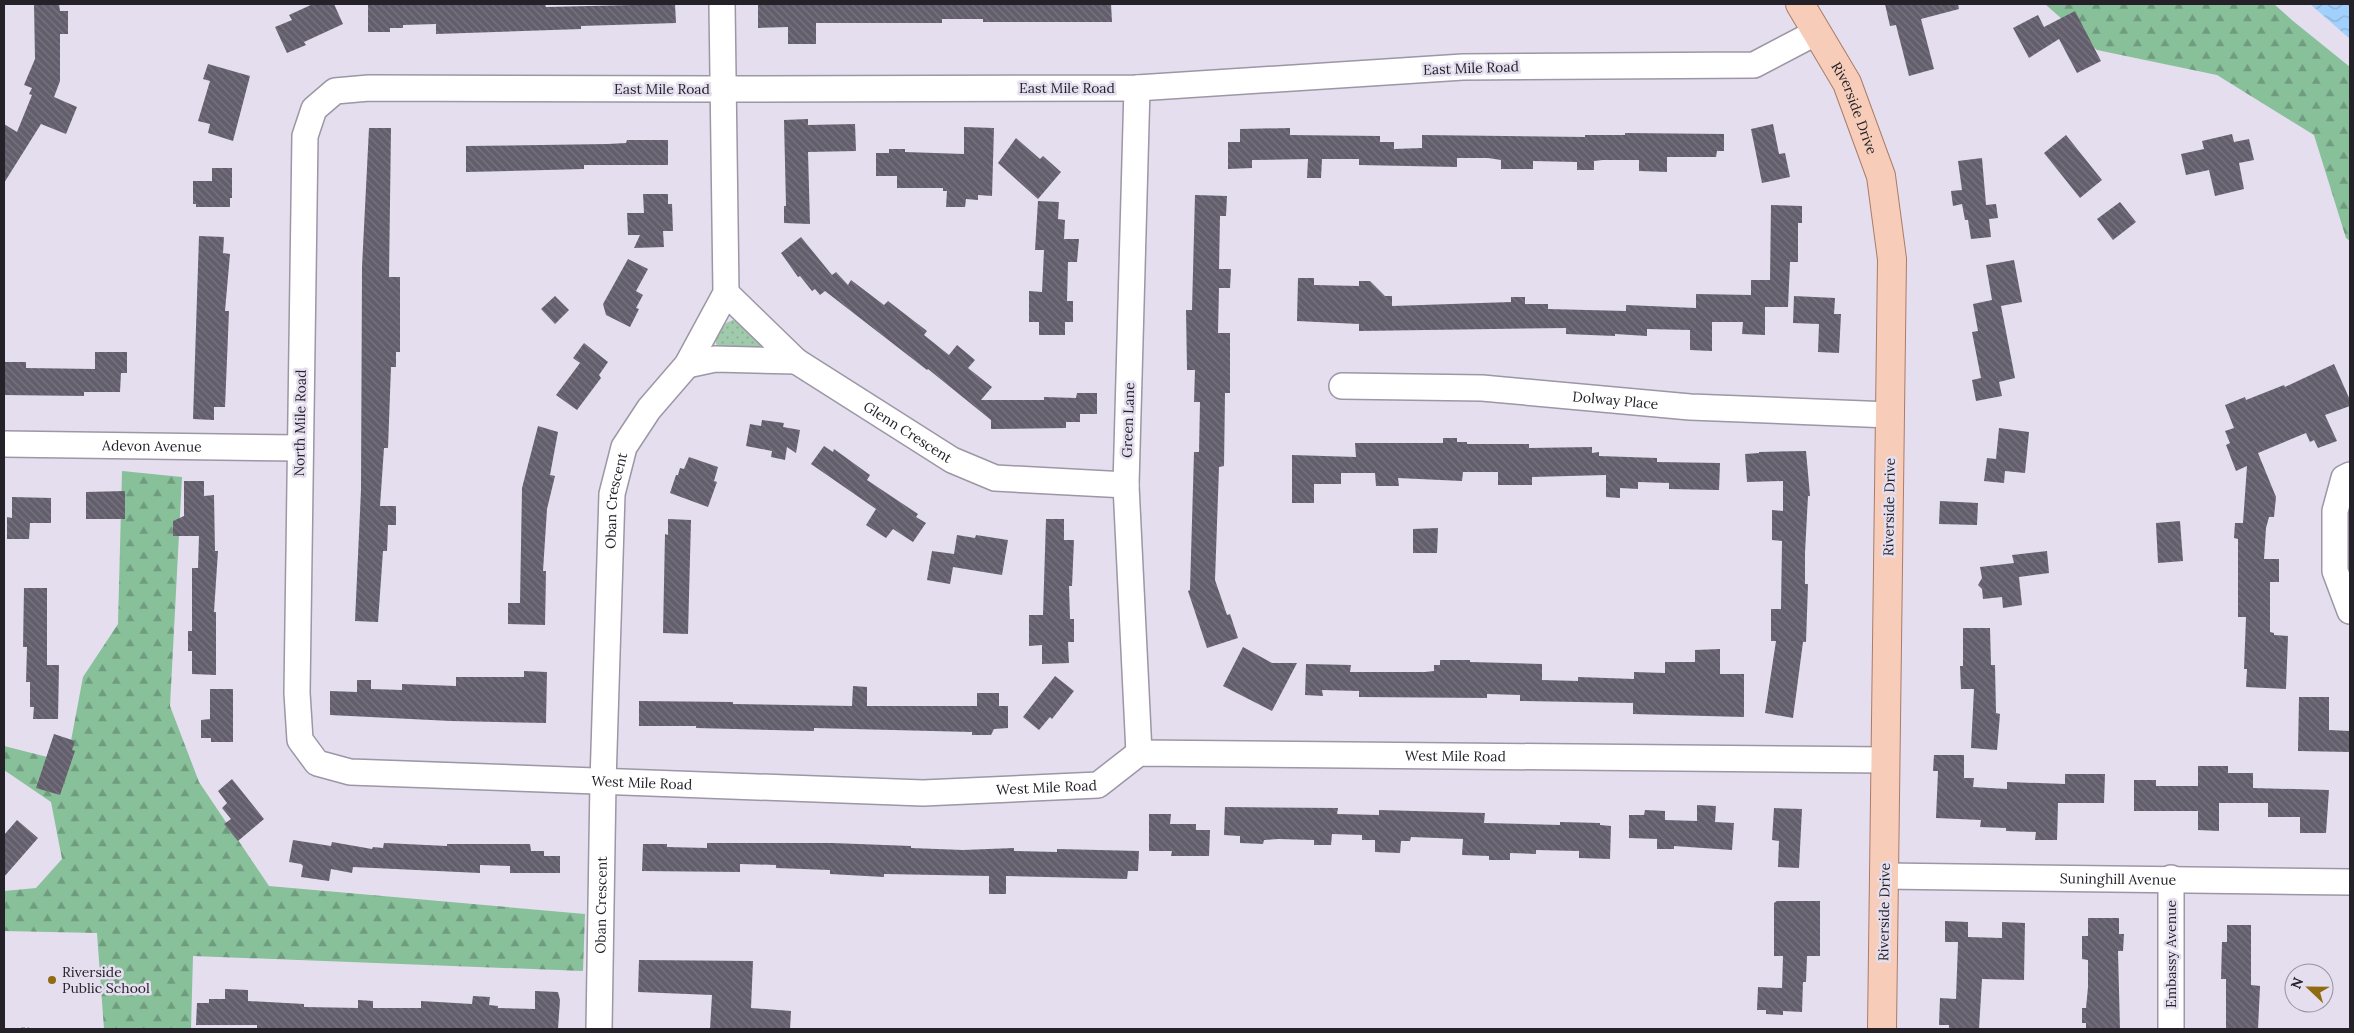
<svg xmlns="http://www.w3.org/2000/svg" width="2354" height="1033" font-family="Lora,serif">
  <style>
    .grass { fill: url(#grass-dots) }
    .forest { fill: url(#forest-firs) }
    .water { fill: url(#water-waves) }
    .building { fill: url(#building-back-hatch) }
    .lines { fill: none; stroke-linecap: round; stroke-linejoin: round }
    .minor-casing { stroke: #9c96a5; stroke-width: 28 }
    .major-casing { stroke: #aa7c68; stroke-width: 30 }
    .path { stroke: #84808c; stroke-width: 3; stroke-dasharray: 4 2.5; stroke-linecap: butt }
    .minor { stroke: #fff; stroke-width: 25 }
    .major { stroke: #f7cdb9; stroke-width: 28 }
    .poi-dot { fill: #8f6c11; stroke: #e4deef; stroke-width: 2 }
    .labels { text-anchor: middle; stroke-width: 5; stroke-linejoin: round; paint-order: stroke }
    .street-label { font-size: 14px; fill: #242228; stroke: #e4deef }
    .poi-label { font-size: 14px; fill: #242228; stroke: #e4deef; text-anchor: start }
  </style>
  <defs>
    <pattern id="grass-dots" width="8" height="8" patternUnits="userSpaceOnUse" patternTransform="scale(1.25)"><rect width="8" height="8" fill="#a0caac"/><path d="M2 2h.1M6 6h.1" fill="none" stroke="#8aad94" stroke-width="1.8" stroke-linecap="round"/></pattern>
    <pattern id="forest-firs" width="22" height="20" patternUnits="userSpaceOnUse" patternTransform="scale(1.25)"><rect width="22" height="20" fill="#88c09a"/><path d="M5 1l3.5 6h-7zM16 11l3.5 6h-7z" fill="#6f9c7e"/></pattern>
    <pattern id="water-waves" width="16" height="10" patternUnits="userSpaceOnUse" patternTransform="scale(1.25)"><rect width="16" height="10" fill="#a1d0fc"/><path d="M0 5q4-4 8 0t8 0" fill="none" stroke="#8ab2d8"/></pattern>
    <pattern id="building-back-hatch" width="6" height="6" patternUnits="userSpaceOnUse" patternTransform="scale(1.25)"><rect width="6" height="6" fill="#625e6c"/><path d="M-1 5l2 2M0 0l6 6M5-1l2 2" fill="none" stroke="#797680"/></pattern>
  </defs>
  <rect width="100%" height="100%" fill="#e4deef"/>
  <path class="grass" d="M733,320L744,323L761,340L760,346L755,350L727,351L716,344L715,338L726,323Z
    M2350,497V575L2345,539L2348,499Z"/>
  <path class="forest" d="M2045,4H2274L2293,21L2350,67V241L2346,238L2314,135L2217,75L2097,50Z
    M122,471L182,477L170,706L199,782L269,886L585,914L583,971L193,956L191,1029H104L97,933L4,931V891L36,888L62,859L51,802L4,770V746L67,762L83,677L118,624Z"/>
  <path class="water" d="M2310,4H2350V39Z"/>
  <path class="building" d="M34,4H59L60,11H68V34H60V81L54,97L77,107L66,134L41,124L4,183V124L17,132L32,95L29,94L32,88L24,85L35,59Z
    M313,4H334L343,24L304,42L306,45L287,53L275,27L292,20L289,15Z
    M368,4H545L546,7L675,4L676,23L581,26V29L436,34V24L403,25V28H390V32H368Z
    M758,4H1111L1112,22H983V19H942V23H816V44H788V27L758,28Z
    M1885,4H1958L1959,9L1921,19L1934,69L1909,76L1896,25L1890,26Z
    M2075,11L2101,61L2077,73L2059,39L2029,58L2013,28L2038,15L2044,27Z
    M208,64L250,76L233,141L208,133L210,124L198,121L210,81L203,79Z
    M808,119V125L855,124L856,151L808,152L810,224L784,223V206H786L784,120Z
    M1773,124L1779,154L1785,153L1790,177L1762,183L1751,129Z
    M964,127L994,128L992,196L978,195V200L966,199L965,207H946L947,191H943V188H897V176H876V153H889V149H905V152L964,154Z
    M369,128H391L389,277H400V352H396V367H391L388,448H384L380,506H396V525H388L387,551H383L378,622L355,621L361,490L362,267Z
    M1290,128V135L1380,136V142H1394V149L1422,148V135L1585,137V135H1625V133L1724,134V151H1717L1716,157H1667V172L1639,171V160H1603L1594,161V170H1577V162L1533,161V169H1501V160L1488,158H1457V167L1359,165V159H1322L1321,178H1307L1308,159L1252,160V168L1228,169V142H1240V129Z
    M2232,134L2234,142L2249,139L2254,160L2239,163L2244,189L2215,196L2209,170L2186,175L2181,154L2204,149L2202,141Z
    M2066,135L2102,180L2080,198L2044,153Z
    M1016,138L1040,159L1043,156L1061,172L1038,199L998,163Z
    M627,140H668V165H584V169L466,172V146L608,144L626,143Z
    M1982,158L1986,205L1996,204L1998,218L1989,219L1991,237L1971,239L1968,220H1965L1962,204L1953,206L1951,191L1962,190L1958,161Z
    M212,168H232V198H230V207H196V204H193V181H212Z
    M643,194H668V204H672L673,231H663L664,247L634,248L640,235H628L627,213H644Z
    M1195,195L1227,196L1226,216H1220L1219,269H1231L1230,288H1219L1218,333H1230V393H1225L1224,466L1219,467L1215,580L1227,615L1230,614L1238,638L1207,648L1188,591L1190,590L1194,452H1199L1200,402H1194L1195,370H1187L1186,310H1192Z
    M1038,201L1059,202L1058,219L1065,220L1064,239H1079L1077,262H1068L1067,301H1073V322H1065V335H1039V322H1029V291L1042,292L1044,250H1035Z
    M2120,202L2136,222L2113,240L2097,219Z
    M1771,205L1802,206V223H1798V262H1790L1788,307H1765V335L1742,334L1743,322H1712V351L1690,350V330L1647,329V336L1615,334V336L1566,334V328L1359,331V324L1297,321L1298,278H1314V285L1359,286V281H1370L1385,296H1392V306L1511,302V297H1525V304H1548V309L1626,311V305L1696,308V294L1751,295V280H1770Z
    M199,236L224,237L223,253L230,254L225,311H229L225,407H214V420L193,419Z
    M801,237L832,275L836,272L848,285L851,280L884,305L888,301L927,331L924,335L949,355L957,345L975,360L968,368L992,387L981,400H1044V397L1076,398L1077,393H1097V414H1080V422H1066V428L991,429V420L928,369L927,370L825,291L820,295L815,289L812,291L800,276L798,277L781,253Z
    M628,259L648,269L636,291L643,295L636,308L639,309L630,327L606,315L603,304Z
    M2014,260L2022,302L2001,306L2015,378L1999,382L2002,396L1976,401L1972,380L1981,378L1972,332L1978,331L1973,304L1992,300L1986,265Z
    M555,296L569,310L555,324L541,309Z
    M1794,296L1835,298L1834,314H1841L1839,353L1818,352L1819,324L1793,323Z
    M584,343L608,362L599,375L601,378L577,410L556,395L580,363L573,358Z
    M95,352H127V373H121L120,392H84V396L4,395V362H26V368L95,369Z
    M2334,364L2350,400V406L2325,415L2337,441L2318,448L2314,440L2310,442L2306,433L2258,453L2276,497L2274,517H2269L2266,528L2264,559H2279V582H2270V632L2274,633V635L2288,636L2286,689L2246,687L2247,669H2244L2246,617H2238V539L2234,538L2235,523H2243L2247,466L2236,471L2226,445L2230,443L2225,431L2234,428L2225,405L2245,397L2246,400L2284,385L2285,387Z
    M762,420L784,423L783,427L800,430L796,453L787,447L785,460L771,457L772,451L746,446L750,424L761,426Z
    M538,426L558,432L550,475L555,476L547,509L543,571H546L545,625L508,624V603H520L522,488Z
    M1999,428L2029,432L2025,473L2005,471L2004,483L1984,481L1987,458L1996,459Z
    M1443,438H1457V442H1467V444H1529V448L1592,447V453L1599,452V456L1657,458V462L1720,463L1719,490L1669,489V483L1638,482V489L1620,488V498L1606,497V475L1532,477V485H1498V472H1463L1462,481L1398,478L1399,486H1376L1375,473H1341V484H1314V503H1292V455L1356,457L1355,443H1443Z
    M824,446L833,452L834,449L870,475L867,480L918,514L916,517L926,523L913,542L893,529L886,538L866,525L876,509L811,464Z
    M1806,451L1810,496H1808L1805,553V584H1808L1806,642H1803L1793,718L1765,713L1776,641H1771V609H1781L1782,541L1772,540V510L1783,511V481L1747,482L1745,454L1759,453V452Z
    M689,457L718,467L714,481L717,482L708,507L670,493L676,475H678L680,468L684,469Z
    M184,481H204V496L214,495L215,551H218L214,612H216V675L192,674V651H188V631H192V568H198L199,536H173V521L184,516Z
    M125,491V519H86V492Z
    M12,497L51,498V523H30L29,539H7V517L12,518Z
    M1940,501L1978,503L1977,525L1939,524Z
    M668,519L691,520L688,634L663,633L665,534L668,535Z
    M1046,519H1064V540H1074L1072,586H1069L1070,619H1074V642H1068L1069,663L1042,664V645L1029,646V615H1043Z
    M2180,521L2183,561L2158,563L2156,523Z
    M1438,528L1437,553H1413V529Z
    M957,535L975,538L976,535L1008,540L1002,575L953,567L950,584L927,580L932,551L954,554Z
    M2047,551L2049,573L2019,577L2022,605L2003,608L2002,597L1983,599L1982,589L1978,585L1982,578L1980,567L2014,563L2012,555Z
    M24,588H47V665H59L58,719H33L34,707H30V682H26L27,647H23Z
    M1963,628H1990L1991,665H1995L1996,713L2000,714L1997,750L1971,748L1974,689H1961L1960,666H1963Z
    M1243,647L1272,663H1297L1272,711L1223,686Z
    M1720,649V674H1744V717L1633,714V703L1520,701V695L1487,694V698L1359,697V691L1322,690L1323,696L1305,695L1306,664L1351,665L1350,672H1425L1434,671V665H1440V660H1470V662L1542,664V680L1578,681V677L1634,679V672L1665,673V662H1695V650Z
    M524,671L547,672L546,723L451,721L330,715V691L357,692V680H371V689L402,690V684L456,686V677H524Z
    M1055,676L1074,691L1052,719L1050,717L1039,730L1023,717Z
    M853,686L867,687V706H977V693H999V706H1008V728L994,729L991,735H972V732L814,728V731L696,728V726H639V701L733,702V704L852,706Z
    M210,689H233V742H211V738H201V720L210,719Z
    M2299,697H2329V730L2350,731V752L2298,751Z
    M54,734L75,741L72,750L75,751L60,795L36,788Z
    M1934,755H1964V778H1974L1973,787L2007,789V782L2065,784V774H2105L2104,803H2058L2057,840H2035L2036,832L2006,831V828L1980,827L1981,820L1936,818L1938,771H1933Z
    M2198,766H2228V773H2253V788L2329,790L2326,833H2300V817H2268V803H2219V831L2198,830V811H2134V780H2156V786H2198Z
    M232,779L264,819L238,841L224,824L231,819L222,808L227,803L218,791Z
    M1697,805L1716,806L1715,822L1734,823L1732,850L1674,846V849H1657V839L1629,838V815H1644L1645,810L1665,811V820L1697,821Z
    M1225,807L1338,808L1337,814L1379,815V810L1485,813L1484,823L1560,825V822L1600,823V825L1611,826L1610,859L1579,858V851L1536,850V854L1510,853V860H1489V856L1462,855L1463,839L1411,837L1410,841H1401L1400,853L1375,852V840H1362V835L1332,834L1331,845H1314V840L1279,839L1264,840L1263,844L1240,843V836L1224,835Z
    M1774,808L1802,809L1799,868L1778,867L1779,841L1772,840Z
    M1149,814H1171L1170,824H1196V830H1210L1209,856H1171L1172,851H1149Z
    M17,820L38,838L4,877V835Z
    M293,840L331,846L332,842L372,849L373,847L383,848L384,843L447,846V844H530L531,851H544V856H560V873H510V866L480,865V873L353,867L352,873L331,869L329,881L301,877L303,866L301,864L289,862Z
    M707,843H832L911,846V848L963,850L1014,848V851L1057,852V849L1139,851L1138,871H1128L1127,879L1006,876V894H989V876L884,874V877L830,874V870L776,868V865L740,864V872L642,871L643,844H667V847L707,848Z
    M1777,901H1820V956H1807L1806,982H1803L1802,1012L1783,1011V1015L1766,1014V1010H1757L1758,987L1782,988L1783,956H1774V903Z
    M2088,918H2119V934H2124L2123,951H2118L2120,1029H2086V1023H2082V1008H2086L2088,987V960L2082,959V936H2088Z
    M1945,921L1968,922V937L2002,938V922L2025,923L2024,980L1982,979L1979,1029H1949V1025H1939L1940,998L1956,999L1958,942H1945Z
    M2227,925H2251V985L2260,986L2258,1029H2226V979H2221L2222,942H2227Z
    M639,960L753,961L751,1008L791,1011L790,1029H710L712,995L638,992Z
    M225,989L248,990V1001L304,1004V1007L358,1008V1000L373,1001V1008H421V1001L472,1004L473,996L490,997L489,1005L498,1006V1008L535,1009V991L558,992L560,1000L558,1029H257V1025H196L197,1003H209V999H225Z"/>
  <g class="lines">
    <g class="minor-casing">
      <g id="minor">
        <path id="s1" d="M1817,32L1754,65L1463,67L1137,88L722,89L369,88L335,91L314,109L305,136L297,693L300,740L317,763L350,772L923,793L1098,785L1139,753L1885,760"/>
        <path d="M1137,88L1126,485L1139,753"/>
        <path id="s2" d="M726,293L796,361L952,460L995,478L1126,485"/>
        <path d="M687,365L715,359L796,361"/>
        <path id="s3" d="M1342,386L1482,388L1690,407L1890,415"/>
        <path id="s4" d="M4,444L299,448"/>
        <path d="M2350,475L2344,478L2335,511V571L2350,611"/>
        <path id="s5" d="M1884,876L2350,882"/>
        <path id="s6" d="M599,1029L603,782L612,494L624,447L649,409L687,365L726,293L722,4"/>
        <path d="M2171,1029V878"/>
      </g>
    </g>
    <g class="major-casing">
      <g id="major">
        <path id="s7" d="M1800,4L1847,83L1881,176L1892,259L1882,1029"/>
      </g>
    </g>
    <path class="path" d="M21,1029H29"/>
    <use href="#minor" class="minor"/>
    <use href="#major" class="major"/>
  </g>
  <circle class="poi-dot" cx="52" cy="980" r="5"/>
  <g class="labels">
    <g class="street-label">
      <text transform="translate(1471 68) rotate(-2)" y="5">East Mile Road</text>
      <text x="1067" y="93">East Mile Road</text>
      <text x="662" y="94">East Mile Road</text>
      <text dy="5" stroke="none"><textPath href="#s7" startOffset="118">Riverside Drive</textPath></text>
      <text dy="5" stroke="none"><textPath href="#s3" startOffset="274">Dolway Place</textPath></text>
      <text transform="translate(1128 420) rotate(-88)" y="5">Green Lane</text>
      <text transform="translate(300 423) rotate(-89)" y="5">North Mile Road</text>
      <text dy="5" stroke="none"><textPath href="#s2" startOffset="230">Glenn Crescent</textPath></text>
      <text dy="5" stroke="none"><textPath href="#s4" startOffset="148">Adevon Avenue</textPath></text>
      <text dy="5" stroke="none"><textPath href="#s6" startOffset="529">Oban Crescent</textPath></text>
      <text transform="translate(1889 507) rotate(-89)" y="5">Riverside Drive</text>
      <text dy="5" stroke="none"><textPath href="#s1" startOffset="3331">West Mile Road</textPath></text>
      <text dy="5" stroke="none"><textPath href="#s1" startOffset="2506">West Mile Road</textPath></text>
      <text dy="5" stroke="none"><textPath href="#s1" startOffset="2911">West Mile Road</textPath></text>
      <text dy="5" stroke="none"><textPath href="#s5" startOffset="234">Suninghill Avenue</textPath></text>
      <text dy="5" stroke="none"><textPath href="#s6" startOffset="124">Oban Crescent</textPath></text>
      <text transform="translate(1884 912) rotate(-89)" y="5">Riverside Drive</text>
      <text transform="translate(2171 954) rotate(-90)" y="5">Embassy Avenue</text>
    </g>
    <g class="poi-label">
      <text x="62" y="977">Riverside<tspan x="62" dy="16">Public School</tspan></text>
    </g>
  </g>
  <rect width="2354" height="1033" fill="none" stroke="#242228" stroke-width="10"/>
  <g transform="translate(2309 988) rotate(292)"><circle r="24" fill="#e4deef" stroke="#97939f"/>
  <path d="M0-4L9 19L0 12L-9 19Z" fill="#8f6c11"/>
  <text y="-8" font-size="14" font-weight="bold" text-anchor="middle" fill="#242228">N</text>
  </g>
</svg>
